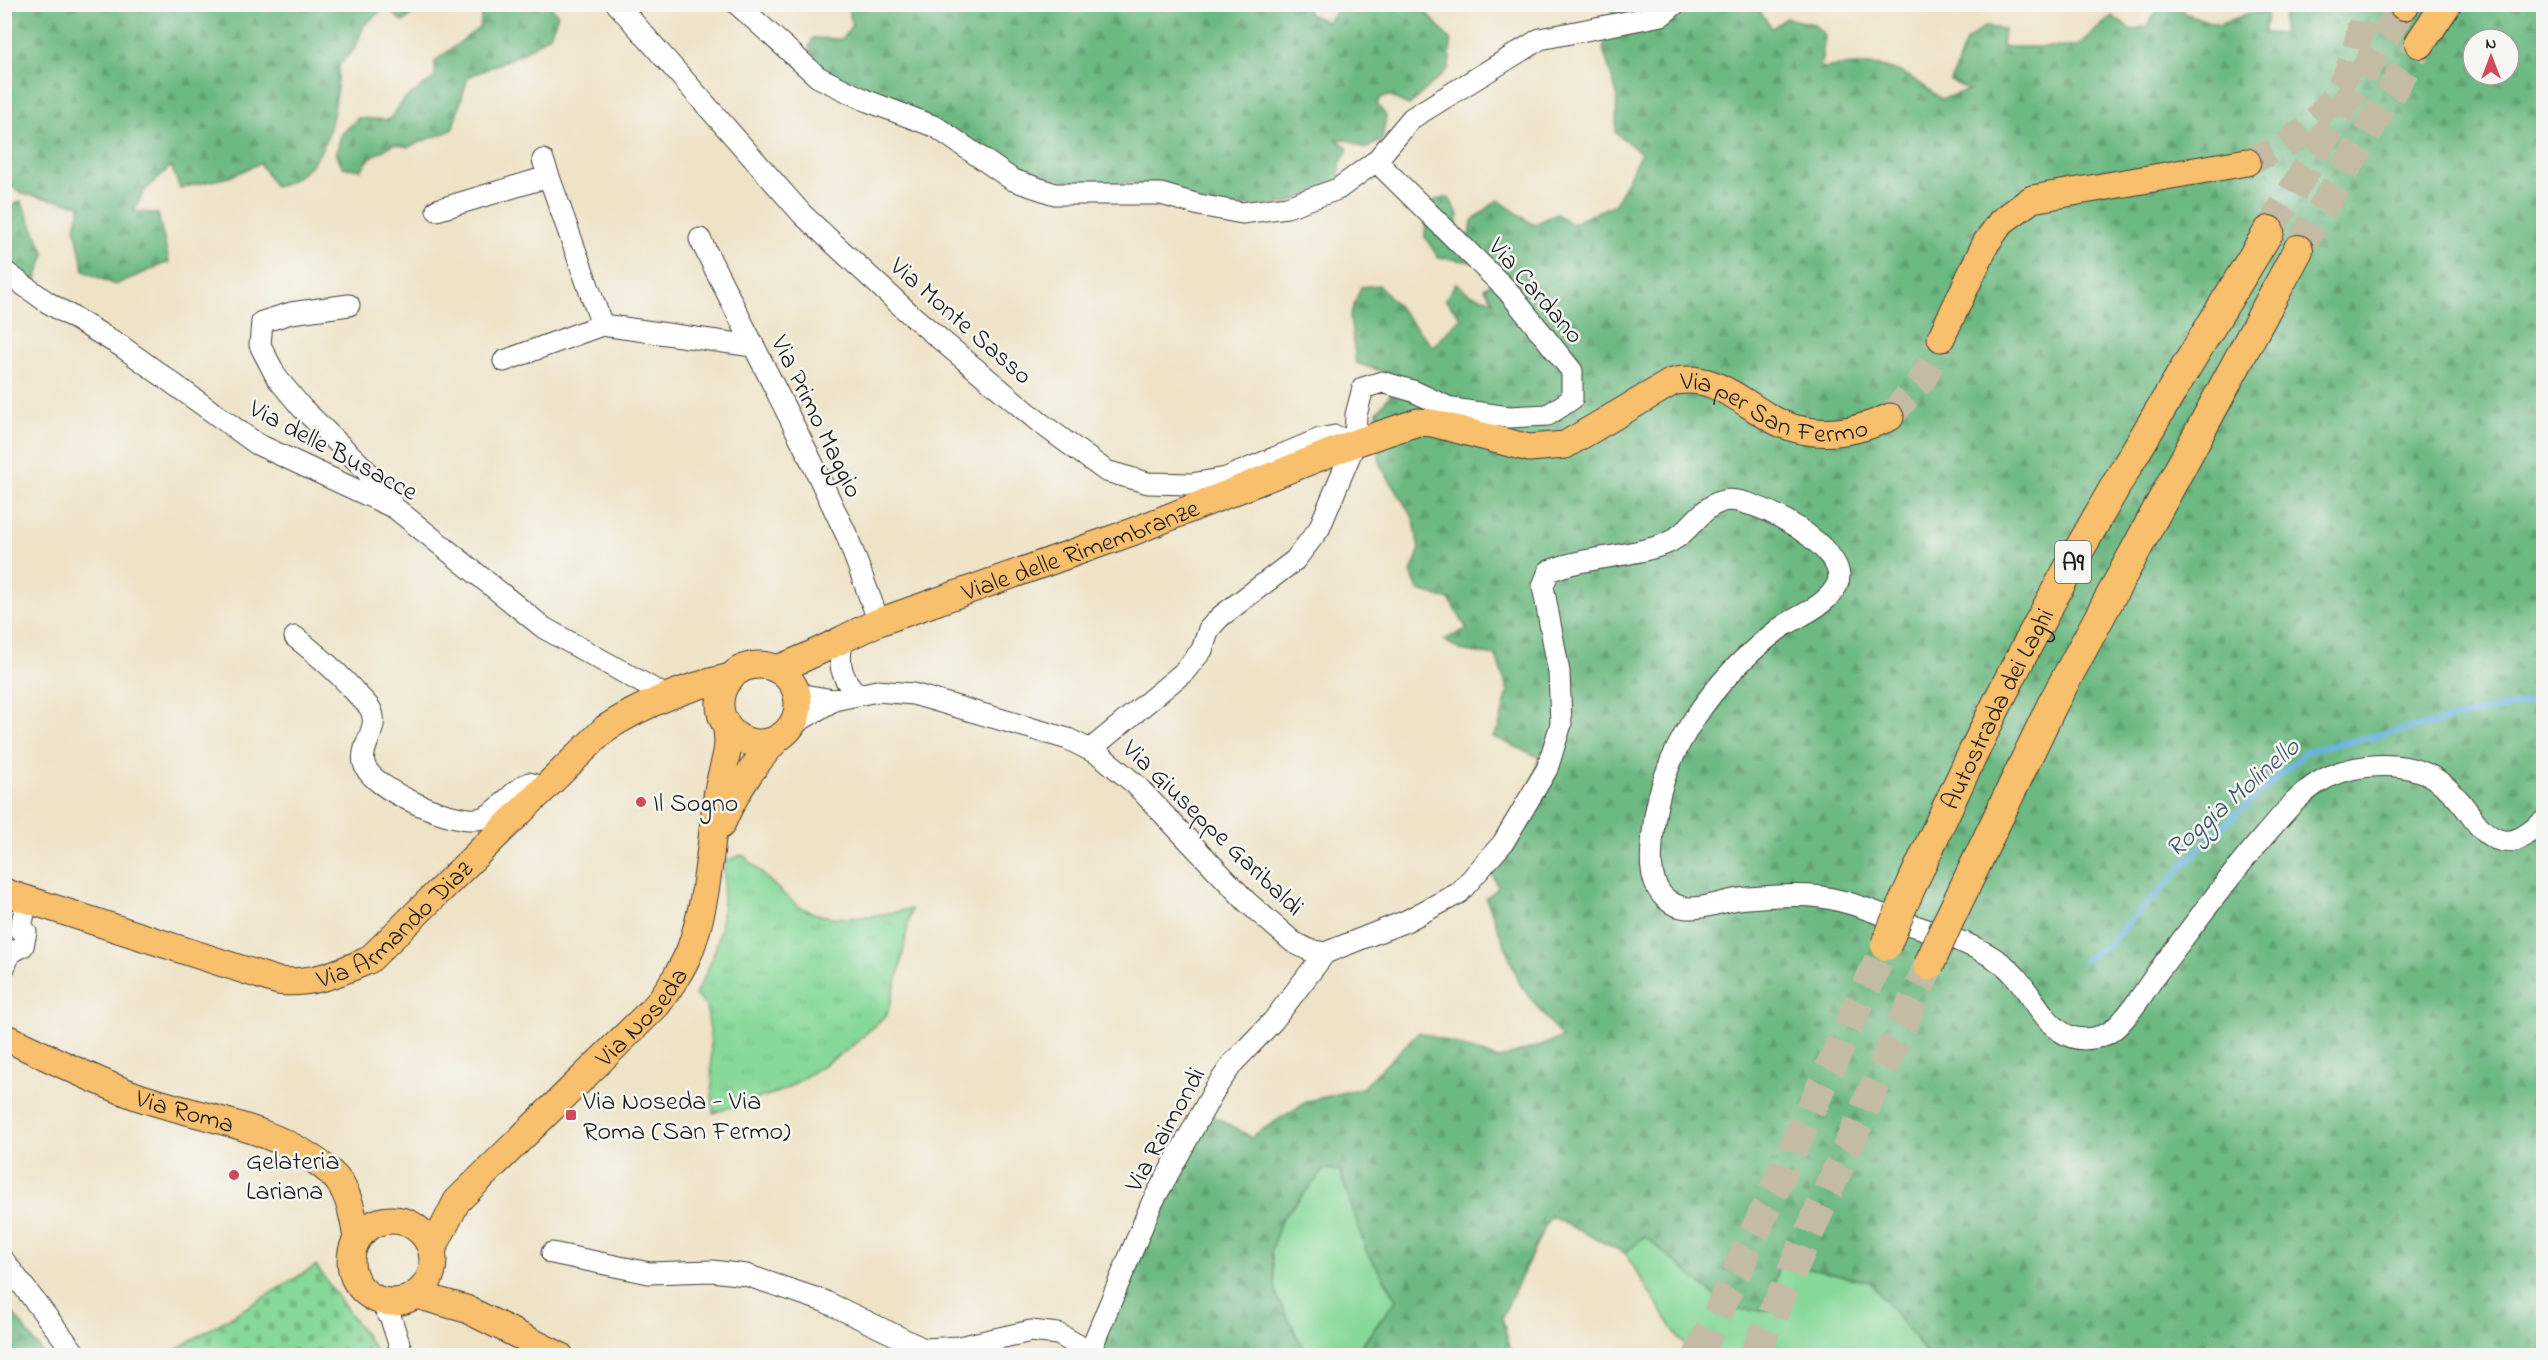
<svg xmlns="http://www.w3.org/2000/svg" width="2548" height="1360" font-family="'Indie Flower',sans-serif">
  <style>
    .grass { fill: #87d99a; stroke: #527a5b; stroke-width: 1.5 }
    .forest { fill: url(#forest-firs); stroke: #446a4f; stroke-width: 1.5; fill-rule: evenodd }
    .cemetery { fill: url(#cemetery-stones); stroke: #527a5b; stroke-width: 1.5 }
    .park { fill: url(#park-tufts); stroke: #527a5b; stroke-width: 1.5 }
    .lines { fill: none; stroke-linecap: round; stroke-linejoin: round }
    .stream { stroke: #6cb2e3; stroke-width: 6 }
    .major-tunnel { stroke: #c4bba5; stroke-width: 27; stroke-dasharray: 27 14; stroke-linecap: butt }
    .highway-tunnel { stroke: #c4bba5; stroke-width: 30; stroke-dasharray: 30 15; stroke-linecap: butt }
    .minor-casing { stroke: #3c3a36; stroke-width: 23 }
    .major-casing { stroke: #3c3a36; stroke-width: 29 }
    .highway-casing { stroke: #3c3a36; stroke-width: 32 }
    .minor { stroke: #fff; stroke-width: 21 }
    .major { stroke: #f8bf6c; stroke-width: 27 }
    .highway { stroke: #f8bf6c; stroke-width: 30 }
    .highway-bridge-casing { stroke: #3c3a36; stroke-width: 32; stroke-linecap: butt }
    .highway-bridge { stroke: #f8bf6c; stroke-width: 30 }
    .poi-dot { fill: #d1495b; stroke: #f6f6f2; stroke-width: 2 }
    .labels { text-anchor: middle; stroke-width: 5; stroke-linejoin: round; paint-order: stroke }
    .shield { fill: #f6f6f2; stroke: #5d5d5c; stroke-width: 1.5 }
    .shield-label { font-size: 24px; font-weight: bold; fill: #1c1c1c }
    .street-label { font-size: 26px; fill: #1c1c1c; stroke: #f6f6f2 }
    .poi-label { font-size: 26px; fill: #1c1c1c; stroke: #f6f6f2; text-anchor: start }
    .water-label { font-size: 27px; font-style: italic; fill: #3c586c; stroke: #f6f6f2 }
  </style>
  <defs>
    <pattern id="forest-firs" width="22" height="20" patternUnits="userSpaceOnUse" patternTransform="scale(1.5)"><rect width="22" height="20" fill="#6db982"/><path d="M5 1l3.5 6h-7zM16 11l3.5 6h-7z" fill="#5e9e70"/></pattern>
    <pattern id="cemetery-stones" width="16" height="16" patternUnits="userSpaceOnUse" patternTransform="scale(1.5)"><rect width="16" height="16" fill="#87d99a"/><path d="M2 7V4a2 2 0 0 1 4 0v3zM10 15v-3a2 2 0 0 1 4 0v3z" fill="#74ba84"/></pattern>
    <pattern id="park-tufts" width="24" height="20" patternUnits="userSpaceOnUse" patternTransform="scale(1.5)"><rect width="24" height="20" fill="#87d99a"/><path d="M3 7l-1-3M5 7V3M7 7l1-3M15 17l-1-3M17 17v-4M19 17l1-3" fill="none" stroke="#74ba84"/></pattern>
  </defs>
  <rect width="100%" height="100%" fill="#f6f6f2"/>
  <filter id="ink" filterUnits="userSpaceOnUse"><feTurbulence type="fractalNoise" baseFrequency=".0167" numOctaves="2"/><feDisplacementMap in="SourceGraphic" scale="12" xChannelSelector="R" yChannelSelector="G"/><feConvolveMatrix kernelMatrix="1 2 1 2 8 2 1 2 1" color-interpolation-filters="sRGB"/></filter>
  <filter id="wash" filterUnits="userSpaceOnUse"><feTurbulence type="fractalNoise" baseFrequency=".008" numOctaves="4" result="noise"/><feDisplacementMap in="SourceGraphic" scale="24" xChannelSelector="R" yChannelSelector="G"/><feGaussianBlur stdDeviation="1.35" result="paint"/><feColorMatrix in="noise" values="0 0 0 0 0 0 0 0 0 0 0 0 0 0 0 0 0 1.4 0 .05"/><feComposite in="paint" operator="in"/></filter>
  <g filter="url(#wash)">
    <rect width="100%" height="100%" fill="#eee3c7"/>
    <path class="grass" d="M1325,1169L1340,1171L1366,1250L1397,1299L1354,1355H1307L1277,1297L1271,1252L1281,1220Z
      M1645,1236L1732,1310L1778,1262L1870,1282L1928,1355H1698L1679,1339L1625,1253Z"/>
    <path class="forest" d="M848,4H1310L1307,13L1327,22L1337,11L1373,5H1404L1427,13L1451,41L1449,68L1409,105L1389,96L1380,98L1377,104L1386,116L1382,141L1365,149L1351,141L1337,139L1348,149L1340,164L1339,181L1286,204L1187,209L1132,182L1100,186L1007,170L871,93L864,84L824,72L809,48L813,38L842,39L852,25Z
      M4,5L5,4L423,5L403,22L386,7L364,25L355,48L339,65C335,114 331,171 275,187L260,163L229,177L180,188L171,166L144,191L134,211L158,214L169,262L115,285L84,271L75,227L81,205L23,194L5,182Z
      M477,5H549L558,15L550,35L521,54L468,77L452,130L408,147L394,144L371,157L361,170L343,167L336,154L341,135L358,118L389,120L404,100L435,77V61L480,27L482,12Z
      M1612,5H1755L1772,28L1786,18L1813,24L1825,35L1821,68C1880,62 1893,61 1941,99L1970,90L1951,81L1966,41L1984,27L2004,29L2002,47H2077L2112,16L2131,30L2147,26L2159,5H2179L2184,13L2219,25L2249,13L2268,12L2264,33L2282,34L2285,5H2543V1355H1928L1870,1282L1778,1262L1772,1310H1732L1645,1236L1625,1253L1550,1216L1502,1317L1510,1349L1518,1355H1354L1397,1299L1366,1250L1340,1171L1325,1169L1281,1220L1271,1252L1277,1297L1307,1355L1097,1356L1132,1249L1210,1114L1251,1137L1308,1101L1362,1088L1419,1032L1499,1059L1562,1038L1520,984L1486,898L1498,888L1491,870L1514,846L1539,757L1493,737L1499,727L1508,691L1496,656L1460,650L1444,640L1467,629L1450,600L1419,591L1411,573L1419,551L1414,519L1380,465L1378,434L1377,412L1403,378L1356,363L1350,316L1361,287L1379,285L1433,347L1461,317L1445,300L1456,283L1470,294L1494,301L1484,288L1501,277V266L1438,257L1425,237L1427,203L1448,197L1459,215L1455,230L1470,236L1472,221L1498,200L1534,225L1556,213L1571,224L1615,204L1641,153L1616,133L1617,94L1603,49L1612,20ZM2473,39H2509V75H2473Z
      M21,201L45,254L36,280L5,279L4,210Z
      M5,1302L44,1355H5Z"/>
    <path class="cemetery" d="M316,1266L379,1355H167Z"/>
    <path class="park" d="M743,855C759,869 785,899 802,908C835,926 876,915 911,909L900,968L887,1014L849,1049L784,1090L713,1113L710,1030L706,1005L695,995C723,946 724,916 724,861Z"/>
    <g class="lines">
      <path class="stream" d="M2084,960L2107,946L2212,836L2307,751L2544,699"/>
    </g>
  </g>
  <g filter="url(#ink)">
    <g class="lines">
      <path class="major-tunnel" d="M2247,162C2260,156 2277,151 2289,142C2339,107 2356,63 2365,4
        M1890,417L1925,376L1941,338"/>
      <path class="highway-tunnel" d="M2269,231L2404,5
        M2298,250L2420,43
        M1698,1356L1886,945
        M1754,1356L1929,965"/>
      <g class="minor-casing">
        <path id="minor" d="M617,4L803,215L910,314L1039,422L1106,471L1148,483L1191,484L1226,478L1320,439L1335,436L1355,443
          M737,4L818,77L865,100L936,127L1013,180L1055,194H1161L1199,205L1242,213L1287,207L1338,189L1376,161
          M543,160L602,325L753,346
          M437,210L547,177
          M700,239L807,452L847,536L879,622
          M4,271L47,302L121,346L257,444L395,508L544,628L666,696
          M349,305L291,313L262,322L260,345L277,378L302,408L365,469L393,505
          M504,361L602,325
          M295,637C318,655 337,671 356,693C360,698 368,704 371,710C380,729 360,745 364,763C369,789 457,826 482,818C501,812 510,791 529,783L544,788
          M843,637C838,660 839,676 856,693
          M797,694L834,700
          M792,725L834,700L877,691L913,694L1068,739L1100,755L1135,784L1247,902L1293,942L1309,950L1325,953L1406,921L1459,893L1503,843L1547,769L1561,724L1559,672L1543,586L1549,571C1586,556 1628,558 1665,544C1689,535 1700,507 1723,501C1751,493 1854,551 1837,585C1826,607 1797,616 1779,629C1715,678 1659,751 1653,833C1651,854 1648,878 1662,895C1686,922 1718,899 1748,898C1771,896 1798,894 1821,897C1851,901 1881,915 1909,924C1941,935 1974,943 2001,963C2037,988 2048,1056 2104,1035C2122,1029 2145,990 2157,973C2192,927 2226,880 2264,836C2280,818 2296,797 2316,784C2344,765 2390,760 2422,772C2436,777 2449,789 2458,799C2470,812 2479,832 2496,839C2515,847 2530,832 2544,821
          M1091,749L1184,672L1202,650L1209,629L1220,617L1295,560L1319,529L1355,443L1356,415L1363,388L1382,382L1413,391L1452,409L1509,417L1548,415L1572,399V371L1507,290L1376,161L1412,118L1540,39L1662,15L1675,4
          M4,968L10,953L23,946L26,932L20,930L27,902L11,896
          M552,1253L649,1273L712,1271L746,1275L824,1301L924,1349L959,1347L1031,1331L1058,1334L1090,1352
          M4,1261L77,1356
          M380,1301L391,1319L403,1356
          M1088,1356L1152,1203L1215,1089L1233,1063L1273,1021L1325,953"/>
      </g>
      <g class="major-casing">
        <g id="major">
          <path d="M1941,338L1986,243L2001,222L2032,199L2247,162"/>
          <circle cx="759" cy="704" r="39"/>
          <path id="s1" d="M776,669C813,657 844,637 879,622L1132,532L1355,443L1418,422L1432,423L1529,448L1565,445L1672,382C1716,371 1746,408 1782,424C1819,439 1855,433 1890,417"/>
          <path d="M721,825C735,792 753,765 777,739"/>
          <path id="s2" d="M4,892L278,981C312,985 338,973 369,960L606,728C645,703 686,687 731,677"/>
          <path id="s3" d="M4,1037C49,1057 93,1081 139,1097C201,1118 279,1127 330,1172C349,1188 353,1215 357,1238"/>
          <circle cx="392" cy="1261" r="41"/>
          <path id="s4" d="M432,1250L457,1201L657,1005C669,988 682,970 690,950C708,901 710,848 717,797C720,770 734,749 725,722"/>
          <path d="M417,1295L466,1309L560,1356"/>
        </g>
      </g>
      <g class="highway-casing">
        <g id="highway">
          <path d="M2404,5V4"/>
          <path d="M2420,43L2446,4"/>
          <path id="s5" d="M1902,906C1935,833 1969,760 2005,688C2085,531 2177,381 2269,231"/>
          <path d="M1947,924L2053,703L2298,250"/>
        </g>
      </g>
      <use href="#minor" class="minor"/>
      <use href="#major" class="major"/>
      <use href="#highway" class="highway"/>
      <g class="highway-bridge-casing">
        <path id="highway-bridge" d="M1886,945L1902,906
          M1929,965L1947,924"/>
      </g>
      <use href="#highway-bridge" class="highway-bridge"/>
    </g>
  </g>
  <g class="poi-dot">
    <circle cx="641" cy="802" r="6"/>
    <rect x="565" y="1109" width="12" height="12" rx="3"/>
    <circle cx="234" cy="1175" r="6"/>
  </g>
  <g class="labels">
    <rect class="shield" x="2055" y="541" width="36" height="42" rx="4.5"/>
    <g class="shield-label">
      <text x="2073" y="570">A9</text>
    </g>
    <g class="street-label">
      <text transform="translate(1537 290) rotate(49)" y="9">Via Cardano</text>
      <text transform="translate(962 320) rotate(41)" y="9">Via Monte Sasso</text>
      <text dy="9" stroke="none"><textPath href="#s1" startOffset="1071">Via per San Fermo</textPath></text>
      <text transform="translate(818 416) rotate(64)" y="9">Via Primo Maggio</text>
      <text transform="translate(334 449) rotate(28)" y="9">Via delle Busacce</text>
      <text dy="9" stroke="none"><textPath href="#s1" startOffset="327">Viale delle Rimembranze</textPath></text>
      <text dy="9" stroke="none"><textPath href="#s5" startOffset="219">Autostrada dei Laghi</textPath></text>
      <text transform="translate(1214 827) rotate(44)" y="9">Via Giuseppe Garibaldi</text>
      <text dy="9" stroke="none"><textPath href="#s2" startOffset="424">Via Armando Diaz</textPath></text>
      <text dy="9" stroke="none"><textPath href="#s4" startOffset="316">Via Noseda</textPath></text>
      <text dy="9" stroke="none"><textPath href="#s3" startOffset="196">Via Roma</textPath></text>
      <text transform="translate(1164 1129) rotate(-61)" y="9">Via Raimondi</text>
    </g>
    <g class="poi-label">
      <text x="653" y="811">Il Sogno</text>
      <text x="583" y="1109">Via Noseda - Via<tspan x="583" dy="30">Roma (San Fermo)</tspan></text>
      <text x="246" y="1169">Gelateria<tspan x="246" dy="30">Lariana</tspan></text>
    </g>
    <g class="water-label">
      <text transform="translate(2232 797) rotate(-41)" y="9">Roggia Molinello</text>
    </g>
  </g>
  <rect width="2548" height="1360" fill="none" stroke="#f6f6f2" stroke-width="24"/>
  <g transform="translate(2491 57)"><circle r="28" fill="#f6f6f2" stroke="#9f9f9c" stroke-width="1.5"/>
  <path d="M0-4.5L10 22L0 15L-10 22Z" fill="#d1495b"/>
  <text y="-9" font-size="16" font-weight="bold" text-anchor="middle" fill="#1c1c1c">N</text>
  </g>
</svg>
